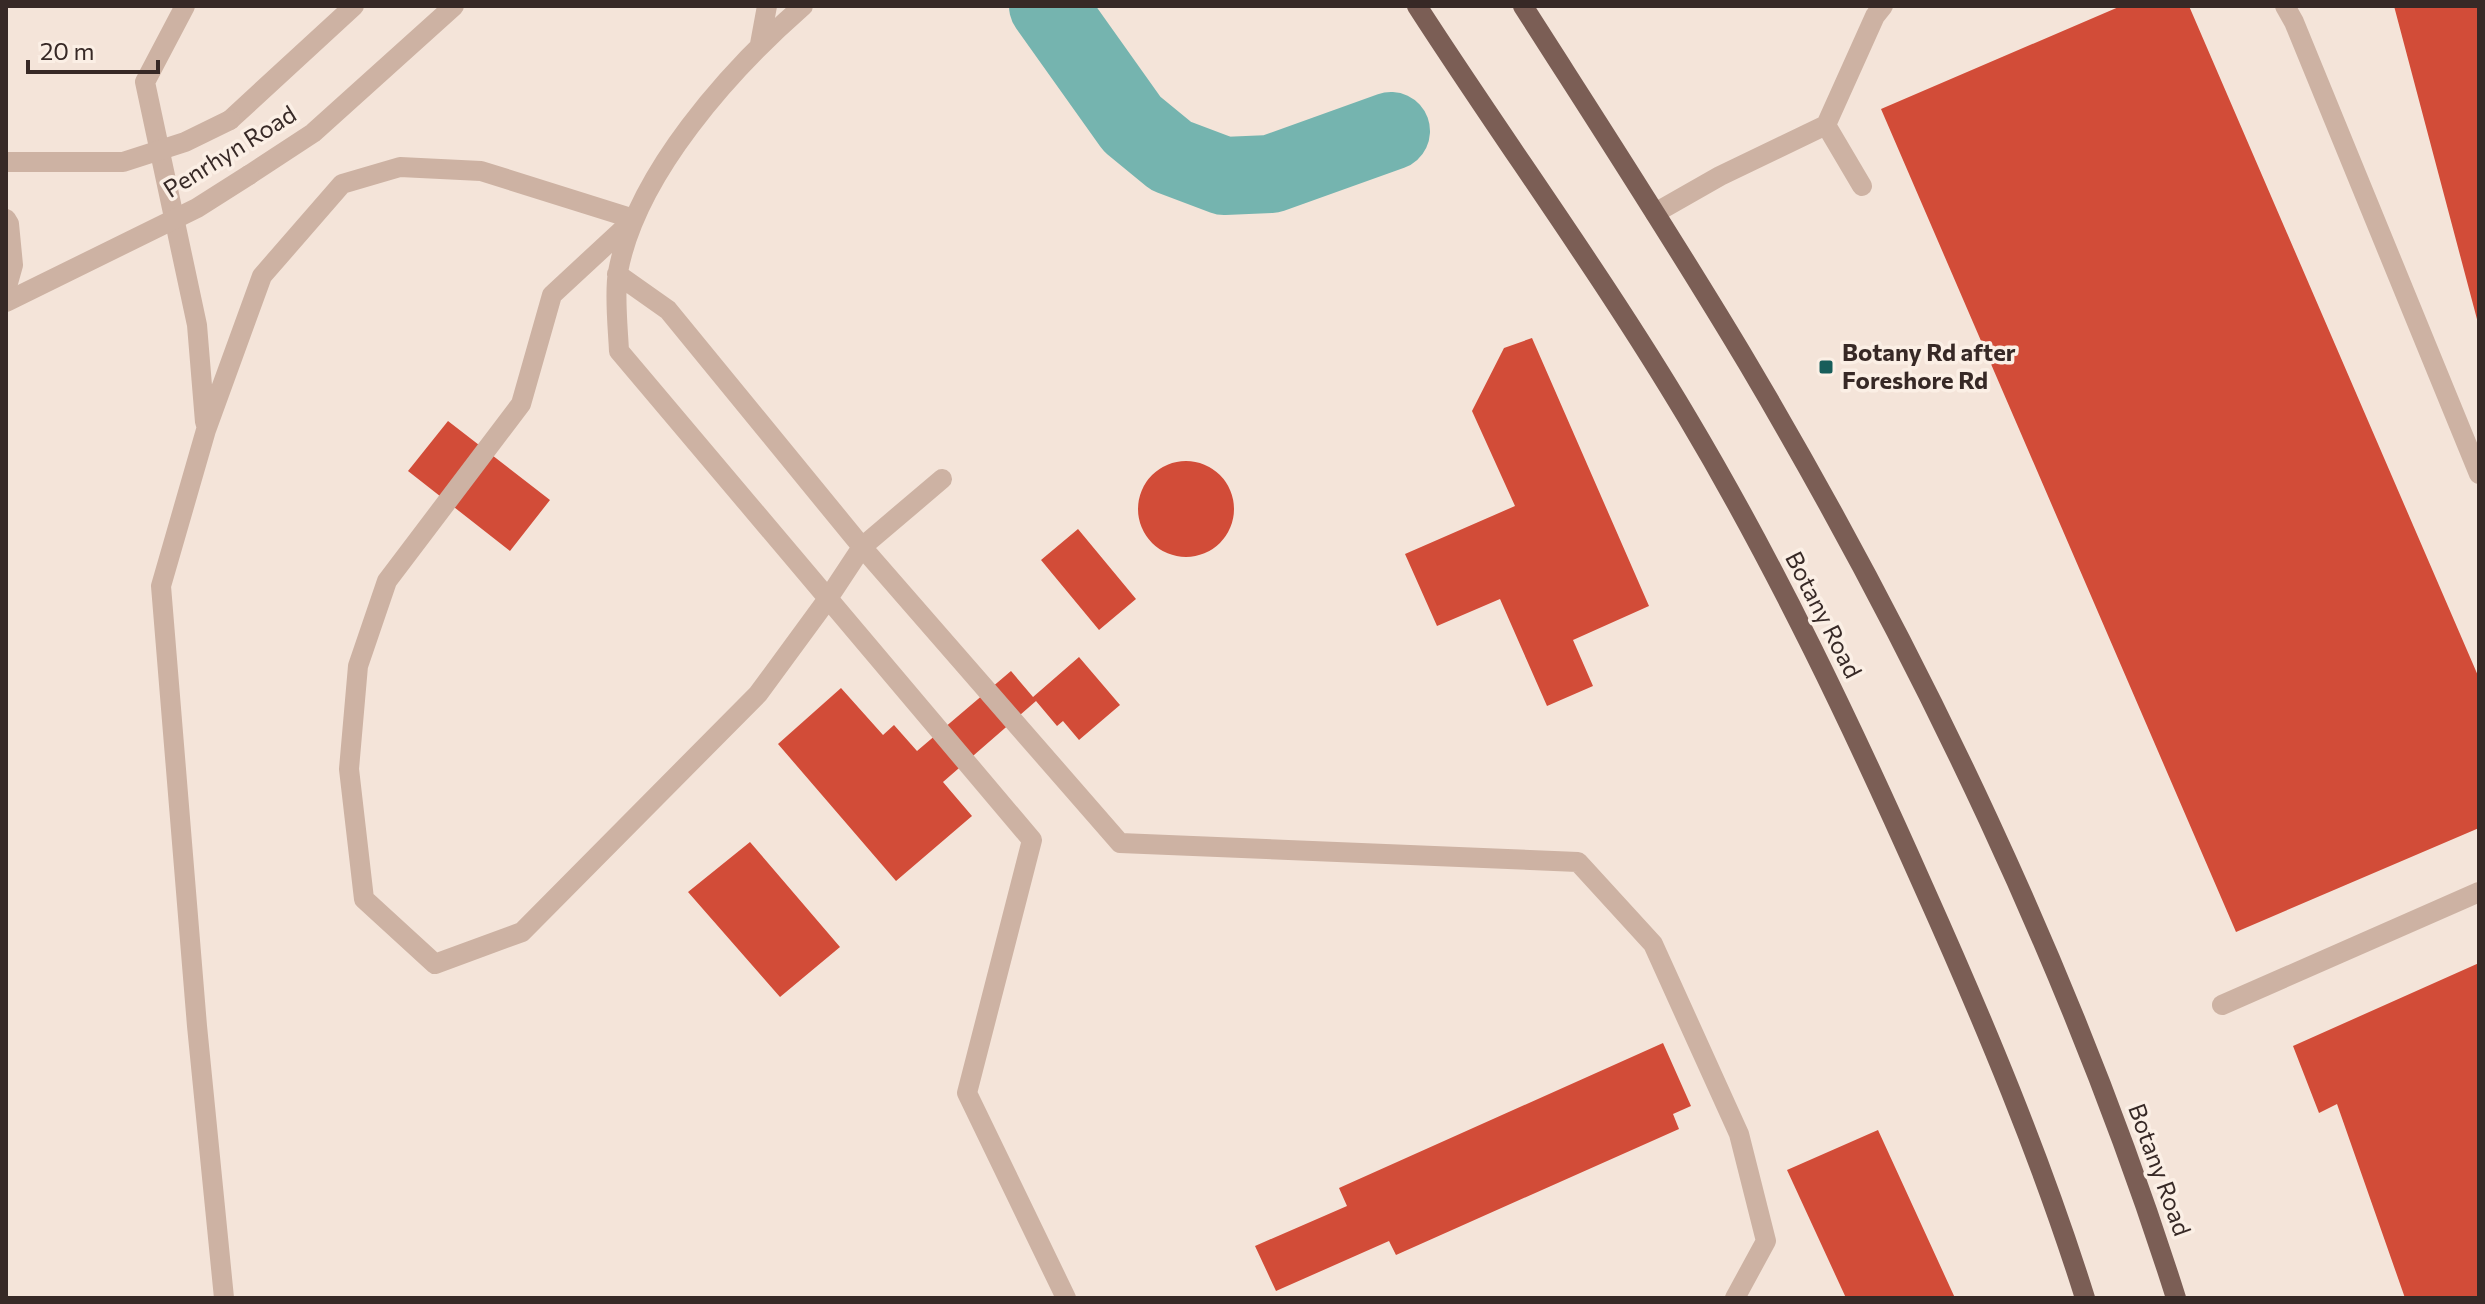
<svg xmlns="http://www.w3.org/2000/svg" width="2485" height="1304" font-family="Commissioner,sans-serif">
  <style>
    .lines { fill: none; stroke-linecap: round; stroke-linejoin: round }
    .river { stroke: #75b4af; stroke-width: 78 }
    .building { fill: #d24c38 }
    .minor { stroke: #cdb2a3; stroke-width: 20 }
    .major { stroke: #7b5e55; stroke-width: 20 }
    .minor-bridge { stroke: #cdb2a3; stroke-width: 20 }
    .poi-dot { fill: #175d5a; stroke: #fbefe5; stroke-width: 3 }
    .labels { text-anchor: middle; stroke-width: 7; stroke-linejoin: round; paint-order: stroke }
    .street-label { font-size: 24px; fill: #372926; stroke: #fbefe5 }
    .poi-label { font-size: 24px; font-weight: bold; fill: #372926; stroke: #fbefe5; text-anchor: start }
  </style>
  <rect width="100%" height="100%" fill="#f4e4d9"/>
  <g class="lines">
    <path class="river" d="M1048,6L1132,124L1171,156L1224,176L1271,174L1391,131"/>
  </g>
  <path class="building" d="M2121,6H2189L2479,678V828L2236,932L1881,109Z
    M2394,6H2479V323H2478Z
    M1532,338L1649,606L1573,640L1593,686L1547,706L1500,599L1437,626L1405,554L1515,506L1472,411L1504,348Z
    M448,421L550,500L510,551L408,471Z
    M1138 509a48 48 0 1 1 96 0a48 48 0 1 1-96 0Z
    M1078,529L1136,599L1099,630L1041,560Z
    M1079,657L1120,705L1079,740L1063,721L1057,726L1036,701L943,782L972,816L896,881L778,744L841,688L883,735L894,725L917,751L1011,671L1033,697Z
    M750,842L840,947L780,997L688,892Z
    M2479,963V1298H2405L2337,1104L2319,1113L2293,1046Z
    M1663,1043L1691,1106L1673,1114L1679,1129L1396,1255L1389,1241L1276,1291L1255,1246L1347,1206L1339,1188Z
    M1878,1130L1955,1298H1846L1787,1170Z"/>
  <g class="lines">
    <path class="minor" d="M185,6L145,82L197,325L205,422
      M803,6C730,70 636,174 618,272C614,293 618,329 619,351L1032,840L967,1093L1066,1298
      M2285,6L2294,22L2479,474
      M760,44L767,6
      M230,120L354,6
      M249,175L313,133L454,6
      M1862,186L1826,125L1875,16L1883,6
      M1655,213L1720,176L1826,125
      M6,219L9,224L13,265L6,290
      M634,219L552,295L521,404L387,581L358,666L349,769L364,899L435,964L522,932L758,694L827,600L862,547L942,479
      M617,274L668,310L862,547L1120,843L1578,862L1653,944L1739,1134L1766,1241L1735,1298
      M2222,1005L2479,892
      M224,1298L197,1026L161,586L206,430L262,276L342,184L400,167L481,171L634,219"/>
    <path class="major" d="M1417,6C1506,144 1603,276 1687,417C1777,568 1853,728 1924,888C1984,1022 2041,1158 2085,1298
      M1523,6C1599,125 1676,243 1748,364C1920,655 2074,976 2176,1298"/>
    <path class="minor-bridge" d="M6,162H123L185,142L230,120
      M6,302L197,208L249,175"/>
  </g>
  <rect class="poi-dot" x="1818" y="359" width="16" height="16" rx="4"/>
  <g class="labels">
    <g class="street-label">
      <text transform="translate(230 152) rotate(-32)" y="8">Penrhyn Road</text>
      <text transform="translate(1823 615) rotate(63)" y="8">Botany Road</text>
      <text transform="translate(2159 1170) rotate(70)" y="8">Botany Road</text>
    </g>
    <g class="poi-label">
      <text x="1842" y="361">Botany Rd after<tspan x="1842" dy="28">Foreshore Rd</tspan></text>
    </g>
  </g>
  <rect width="2485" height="1304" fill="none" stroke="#372926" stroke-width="16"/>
  <path d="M28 60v12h130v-12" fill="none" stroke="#372926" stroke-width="4"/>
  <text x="40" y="60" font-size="24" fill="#372926" stroke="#fbefe5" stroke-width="6" paint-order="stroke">20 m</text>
</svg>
